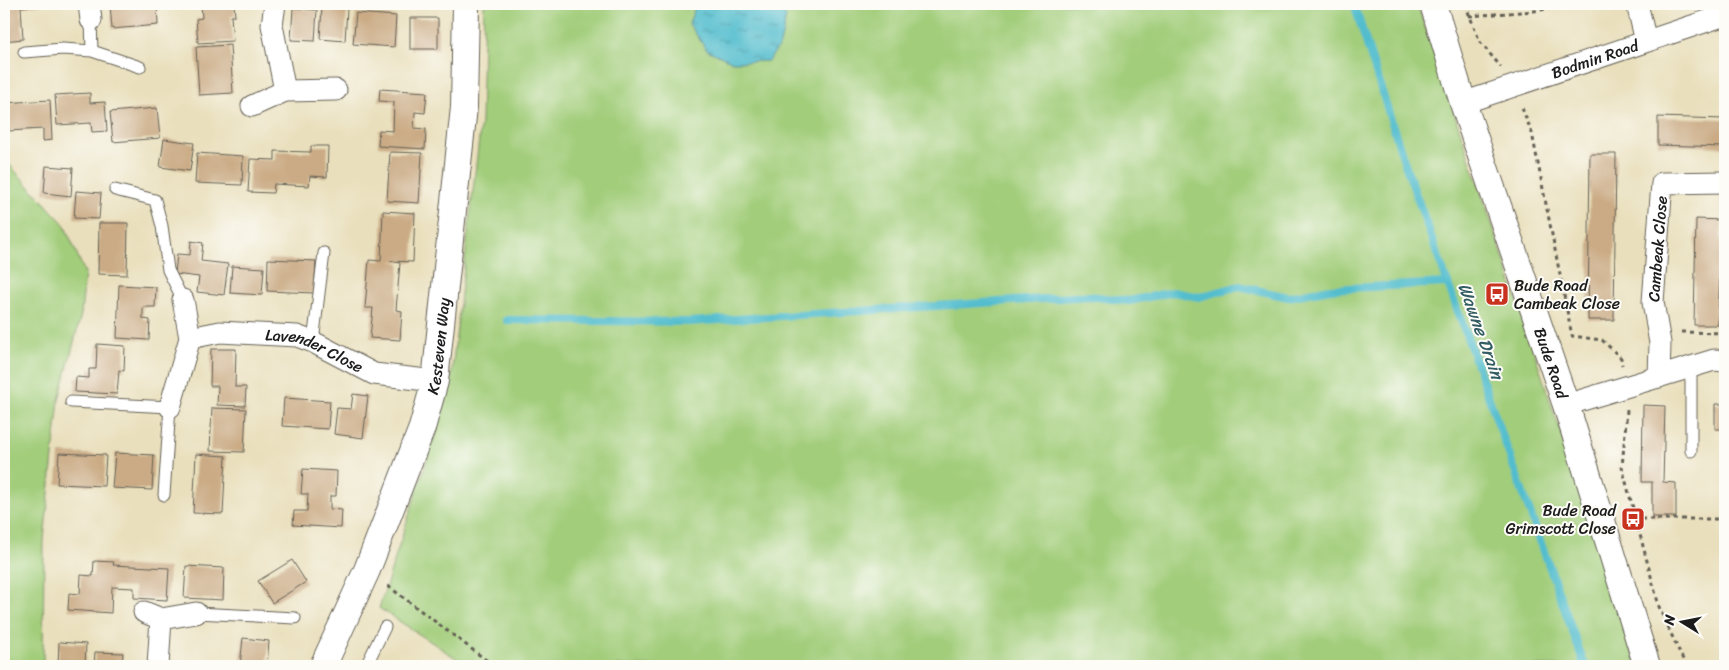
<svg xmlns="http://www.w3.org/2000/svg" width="1729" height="670" font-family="Sriracha,sans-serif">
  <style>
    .green { fill: #a2cd7a; stroke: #5f744b }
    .water { fill: url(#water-ripples); stroke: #376c75 }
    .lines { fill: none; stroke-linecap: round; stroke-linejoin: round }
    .stream { stroke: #52bdce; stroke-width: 8 }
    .building { fill: #caab85 }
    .service-casing { stroke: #646054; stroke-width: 13 }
    .minor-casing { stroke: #646054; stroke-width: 23 }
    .tertiary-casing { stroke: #646054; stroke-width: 28 }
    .path { stroke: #646054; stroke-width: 3; stroke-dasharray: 4 4; stroke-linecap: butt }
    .service { stroke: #fff; stroke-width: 11 }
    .minor { stroke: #fff; stroke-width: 21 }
    .tertiary { stroke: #fff; stroke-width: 26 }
    .labels { text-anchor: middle; stroke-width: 4; stroke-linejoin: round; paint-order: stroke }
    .street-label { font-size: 16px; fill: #1c1c1c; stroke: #fdfcf7 }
    .poi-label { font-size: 16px; fill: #1c1c1c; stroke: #fdfcf7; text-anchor: start }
    .water-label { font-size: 18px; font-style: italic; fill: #325c63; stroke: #fdfcf7 }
  </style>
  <defs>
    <pattern id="water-ripples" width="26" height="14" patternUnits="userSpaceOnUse" patternTransform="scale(1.25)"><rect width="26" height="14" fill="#52bdce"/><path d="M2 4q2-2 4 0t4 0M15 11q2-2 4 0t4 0" fill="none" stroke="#4399a6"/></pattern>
  </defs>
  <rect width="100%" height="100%" fill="#fdfcf7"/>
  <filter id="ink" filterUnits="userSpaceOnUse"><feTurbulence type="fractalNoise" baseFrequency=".02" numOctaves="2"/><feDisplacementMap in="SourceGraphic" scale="10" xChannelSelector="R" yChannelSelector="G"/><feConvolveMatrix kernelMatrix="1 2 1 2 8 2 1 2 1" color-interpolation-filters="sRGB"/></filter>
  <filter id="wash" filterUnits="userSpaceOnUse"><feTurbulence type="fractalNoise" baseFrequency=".0096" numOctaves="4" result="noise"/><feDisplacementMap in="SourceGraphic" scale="20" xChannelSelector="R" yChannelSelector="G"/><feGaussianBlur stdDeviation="1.12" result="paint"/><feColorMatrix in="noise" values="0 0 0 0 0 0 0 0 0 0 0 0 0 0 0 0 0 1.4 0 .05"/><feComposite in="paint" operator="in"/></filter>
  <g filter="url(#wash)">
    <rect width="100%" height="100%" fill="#e9dfbc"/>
    <path class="green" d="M484,4H1417L1504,260L1637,666H468L379,608L450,388L481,122Z
      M4,159L64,224L85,273L81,315L59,400L44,540L43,666H4Z"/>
    <path class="water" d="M696,4H779L786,17L780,45L768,61L733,62L707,50L689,24Z"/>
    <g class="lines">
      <path class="stream" d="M1354,4L1405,164L1585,666
        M507,320L689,322L1089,296L1129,301L1173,292L1199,297L1239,286L1288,297L1330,289L1448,283"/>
    </g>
    <g id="blocks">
      <path class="building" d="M4,4H41V5L21,7L23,39L4,41Z
        M110,4H157L158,25L112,29Z
        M201,4H234L235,16H231L233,41L198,43L196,19L202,18Z
        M322,7L347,9L345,41L320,39Z
        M293,8L317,10L315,41L291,40Z
        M356,13L396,16L394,47L353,44Z
        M410,18H438V49H410Z
        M230,45L233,93L199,95L196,47Z
        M380,89L427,92L425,113L415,112L414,128L426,129L425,149L378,146L379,130L393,131L394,102L379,101Z
        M90,93V103L105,102L107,131L92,132L91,123L57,125L55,95Z
        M50,100L52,140L43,141V129L7,131L6,124H4V103Z
        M157,108L160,138L113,142L110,112Z
        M1658,117L1725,119V147L1658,145Z
        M164,139L194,143L190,171L160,167Z
        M311,146H328L327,177L310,176L309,186L274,184L273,193L248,192L250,159L275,160V151L311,152Z
        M390,152L422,153L419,203L387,201Z
        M197,153L243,156L242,185L195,183Z
        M1590,154H1616L1614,320H1588Z
        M46,166L73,168L71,196L44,193Z
        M76,191L101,193L99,219L74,218Z
        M383,211L415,213L413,262L390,261L400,263L396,310L402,311L400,340L370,338L373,308H365L369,260L381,261Z
        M1696,219L1722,220L1718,325H1694Z
        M99,223H128L127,275L98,274Z
        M191,241L203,243L201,261L228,264L224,295L197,292L199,277L175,274L177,254L190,255Z
        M268,259L316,261L314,293L267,291Z
        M232,266L264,268L262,295L230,293Z
        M119,285L156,287L155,307H143V319L150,320L149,340L117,338Z
        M97,344L125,346L124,371L119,370L117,394L75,392L76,377L89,378V369H96Z
        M211,349H236L235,387H246L245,406L217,405L218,386H210Z
        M353,394L368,396L363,438L334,434L337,408L351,409Z
        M284,398L330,401L328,429L282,426Z
        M1715,404H1725V429H1715Z
        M1643,405L1665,406L1663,482L1676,483V517H1652V482H1642Z
        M212,408L246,409L244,452L210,451Z
        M59,453L106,455L104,486L57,484Z
        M115,453L154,455L152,490L112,488Z
        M196,454L226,456L223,514L193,513Z
        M303,469L337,471L336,496H330V509L342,510L341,528L293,525L294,511H307L308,494H301Z
        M292,560L306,582L272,603L258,581Z
        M94,561L114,562L113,565L169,568L167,600L134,598V588L112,587L111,613L68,610L69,593L80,594L81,575L93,576Z
        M186,566L224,568L223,600L184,598Z
        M243,638L269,641L267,666H240Z
        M59,642L86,644L85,666H58Z
        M95,652L123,653L122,666H94Z"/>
    </g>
  </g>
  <g filter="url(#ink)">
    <use href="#blocks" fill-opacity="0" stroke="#646054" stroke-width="1"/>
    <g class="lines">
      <g class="service-casing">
        <path id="service" d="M91,20L92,51
          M24,52L63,49L92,51L140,67
          M115,190L155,200L162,226L168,270L183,300
          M313,342L324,253
          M1691,368V451
          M71,402L170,407L164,495
          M196,613L295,618
          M366,666L385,627"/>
      </g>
      <g class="minor-casing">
        <g id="minor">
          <path d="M89,4L91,20"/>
          <path d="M275,4L272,25L285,91"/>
          <path d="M1637,4L1646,41"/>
          <path id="s1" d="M1463,103L1725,15"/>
          <path d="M252,106L285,91L336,90"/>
          <path d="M183,300L190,338"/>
          <path id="s2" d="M1659,377L1660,343L1653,302L1662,183L1725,182"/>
          <path d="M1566,405L1714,360L1725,361"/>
          <path id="s3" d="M170,407L190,338L220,332L297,336L313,342L374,374L435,381"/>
          <path d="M144,612L161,619L196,613"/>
          <path d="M158,666L161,619"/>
        </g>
      </g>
      <g class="tertiary-casing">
        <g id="tertiary">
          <path id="s4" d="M1433,4L1463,103L1566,405L1647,666"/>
          <path id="s5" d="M323,666L367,570L422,428L435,381L464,107L466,4"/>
        </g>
      </g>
      <path class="path" d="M1465,4L1480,42L1501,67
        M1469,16L1534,11L1580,4
        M1522,108L1532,133L1572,336L1602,340L1621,358L1622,365
        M1681,332L1725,333
        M1627,410L1622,467L1660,610L1686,666
        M1633,519H1725
        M388,586L494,666"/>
      <use href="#service" class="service"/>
      <use href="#minor" class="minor"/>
      <use href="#tertiary" class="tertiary"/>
    </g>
  </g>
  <defs>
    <g id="bus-square" transform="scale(1.25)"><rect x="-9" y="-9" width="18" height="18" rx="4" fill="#c8321e" stroke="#fdfcf7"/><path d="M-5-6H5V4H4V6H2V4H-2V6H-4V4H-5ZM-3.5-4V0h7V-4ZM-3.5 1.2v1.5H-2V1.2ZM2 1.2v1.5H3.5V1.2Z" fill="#fff"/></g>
  </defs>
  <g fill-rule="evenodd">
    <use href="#bus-square" x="1497" y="294"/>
    <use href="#bus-square" x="1633" y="519"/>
  </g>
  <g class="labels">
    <g class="street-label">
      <text dy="6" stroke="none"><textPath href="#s1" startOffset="139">Bodmin Road</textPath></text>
      <text dy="6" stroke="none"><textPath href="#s2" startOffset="129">Cambeak Close</textPath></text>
      <text dy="6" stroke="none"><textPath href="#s5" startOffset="342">Kesteven Way</textPath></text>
      <text dy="6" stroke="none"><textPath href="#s3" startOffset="200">Lavender Close</textPath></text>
      <text dy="6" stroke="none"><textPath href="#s4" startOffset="378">Bude Road</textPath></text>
    </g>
    <g class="poi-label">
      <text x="1514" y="291">Bude Road<tspan x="1514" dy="18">Cambeak Close</tspan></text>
      <text x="1616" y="516" text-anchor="end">Bude Road<tspan x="1616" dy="18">Grimscott Close</tspan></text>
    </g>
    <g class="water-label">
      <text transform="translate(1481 331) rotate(70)" y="6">Wawne Drain</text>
    </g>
  </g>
  <rect width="1729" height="670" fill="none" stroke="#fdfcf7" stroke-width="20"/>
  <g transform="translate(1682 622) rotate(280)" stroke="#fdfcf7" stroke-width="4" paint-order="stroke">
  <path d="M0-4L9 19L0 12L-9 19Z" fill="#1c1c1c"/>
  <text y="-8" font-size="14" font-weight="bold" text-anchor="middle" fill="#1c1c1c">N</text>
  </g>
</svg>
